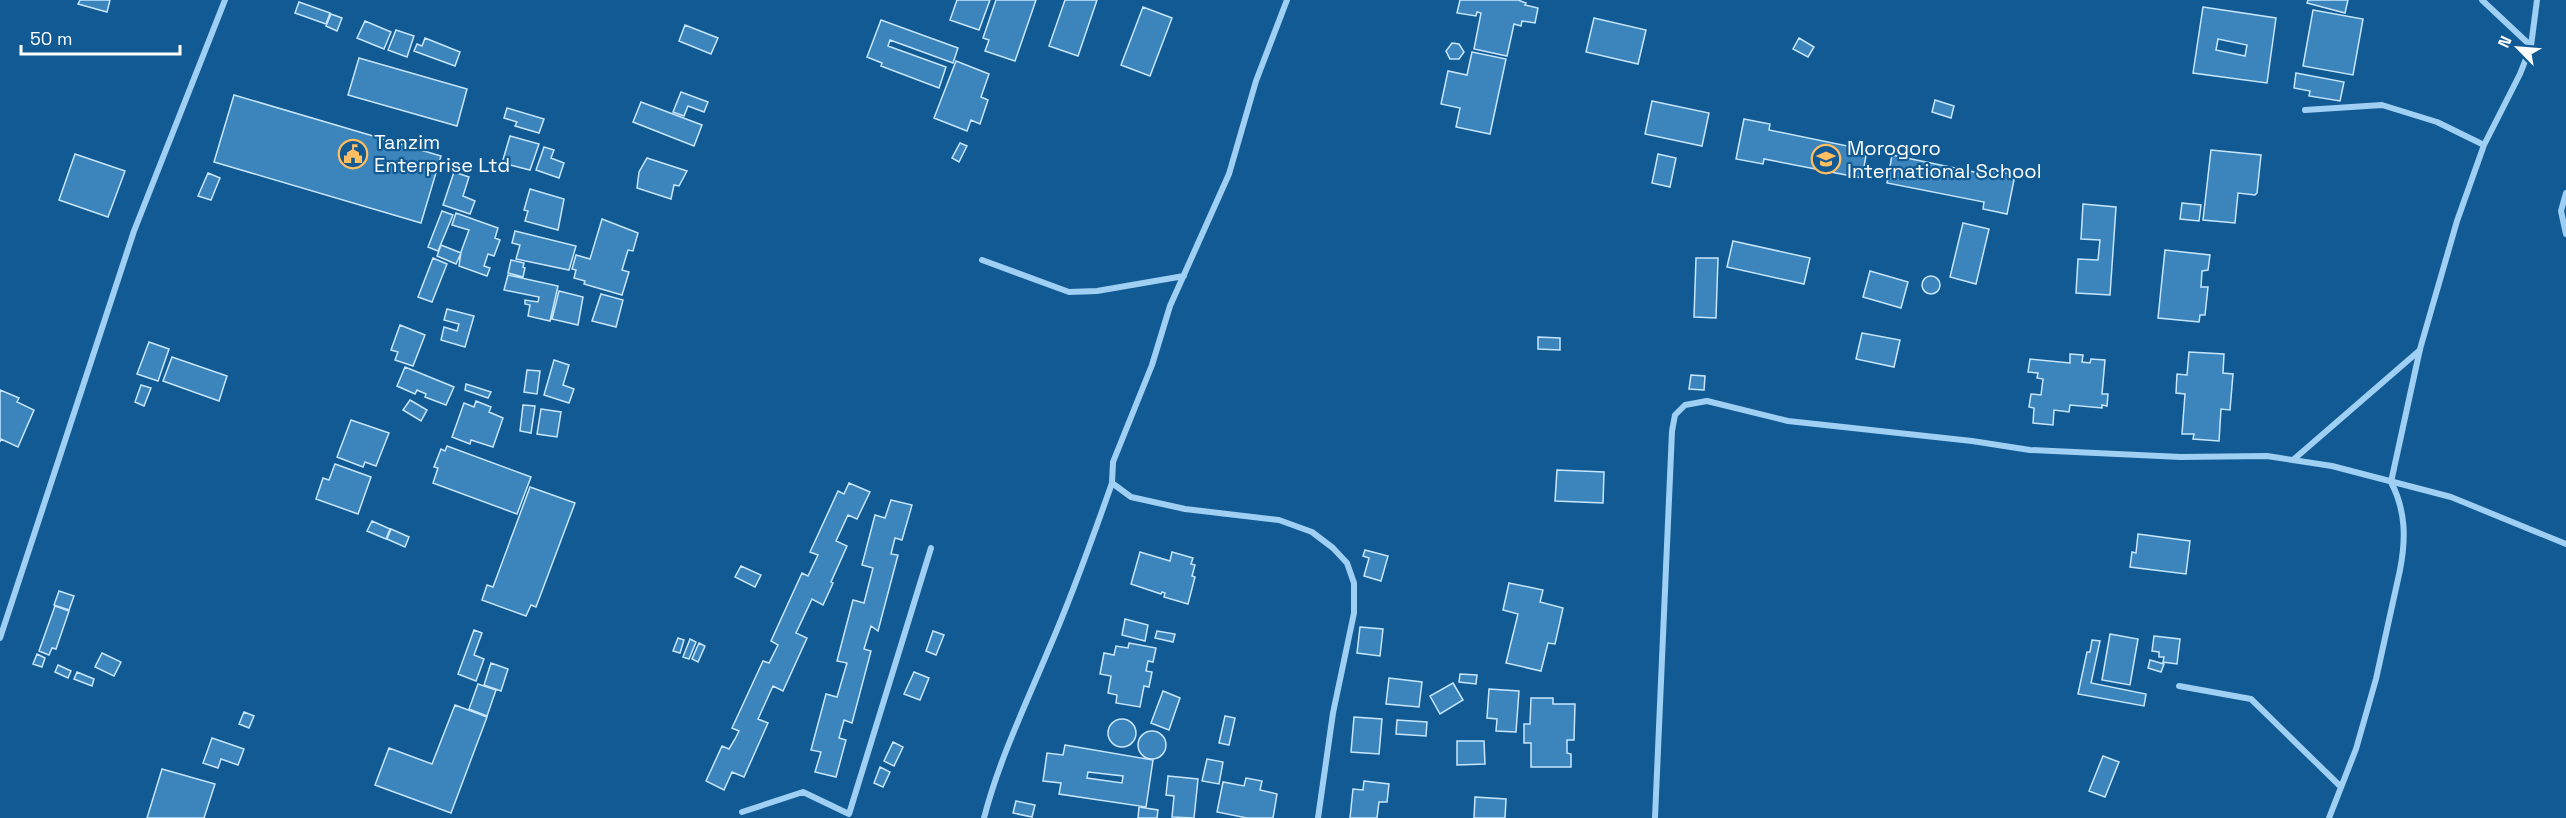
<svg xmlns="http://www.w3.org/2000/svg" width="2566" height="818" font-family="'Space Grotesk',sans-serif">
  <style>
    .building { fill: #3b84bc; stroke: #c7e6fd; stroke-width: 1.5; fill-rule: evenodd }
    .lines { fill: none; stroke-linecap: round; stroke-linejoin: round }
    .minor { stroke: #9fcff3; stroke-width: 6 }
    .labels { text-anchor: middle; stroke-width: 4.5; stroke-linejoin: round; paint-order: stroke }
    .poi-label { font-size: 20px; fill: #fff; stroke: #125a93; text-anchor: start }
  </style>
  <rect width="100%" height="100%" fill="#125a93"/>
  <path class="building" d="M80,0H110L107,12L78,4Z
    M957,0H990L979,30L950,20Z
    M996,0H1036L1015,61L985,51L989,40L983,38Z
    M1065,0H1097L1078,56L1049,46Z
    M1460,0H1518L1526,3L1525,5L1538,8L1535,23L1522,21L1521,26L1514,24L1507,56L1474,49L1481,13L1477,12L1476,16L1457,13Z
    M2308,0H2348L2345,13L2307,3Z
    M299,2L330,13L326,24L295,13Z
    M1143,7L1172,18L1150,76L1121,65Z
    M2203,7L2276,18L2267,83L2193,73ZM2218,39L2247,45L2245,56L2216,50Z
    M2313,10L2363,19L2353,75L2303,66Z
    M331,14L342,18L337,31L326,26Z
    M1594,18L1646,30L1638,64L1586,52Z
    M881,20L958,48L953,63L890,40L888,46L946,67L939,88L881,66L882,63L867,57Z
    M365,21L391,32L384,49L357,38Z
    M685,25L718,38L711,54L679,41Z
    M396,30L414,36L407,57L388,50Z
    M425,38L460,52L455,66L414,51L417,44L422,46Z
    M1799,38L1814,47L1808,57L1793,49Z
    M1452,43L1459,44L1464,52L1459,59H1450L1446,51Z
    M1472,52L1506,59L1490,134L1456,127L1460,108L1441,104L1448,71L1467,75Z
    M359,58L467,89L457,126L348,95Z
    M956,61L989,74L981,97L988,100L980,124L971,120L967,131L934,118Z
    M2296,73L2344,82L2340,101L2309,96L2310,91L2294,88Z
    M681,92L708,102L704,112L688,106L684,116L673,112Z
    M234,95L441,156L421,223L214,162Z
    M1935,100L1954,106L1951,118L1932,112Z
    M1652,101L1709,113L1702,146L1645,134Z
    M641,102L702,125L694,146L633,122Z
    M507,108L544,119L539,133L515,126L517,122L504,118Z
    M1744,119L1770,124L1769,130L1867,150L1862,178L1764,159L1763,164L1736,159Z
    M510,136L539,144L530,170L502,163Z
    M960,143L967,146L959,162L952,158Z
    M544,147L554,150L551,158L564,163L559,178L536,170Z
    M2211,150L2261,155L2257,193L2255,195L2238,193L2235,223L2203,220Z
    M75,154L125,171L108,217L59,200Z
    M1658,154L1676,158L1670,187L1652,183Z
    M1892,155L1989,175L1990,170L2015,175L2007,214L1983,209L1984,202L1887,183Z
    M647,158L687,171L679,186L674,185L671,199L637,188L639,172Z
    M454,172L469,177L463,196L475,201L470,214L443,205Z
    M208,173L220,178L211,200L198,196Z
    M530,189L564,199L558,230L525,221L528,211L524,210Z
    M2182,203L2201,205L2199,221L2180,219Z
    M2083,204L2116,207L2110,295L2076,293L2078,259L2098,260L2100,240L2081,239Z
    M442,211L453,215L438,251L428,247Z
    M456,213L498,228L495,238L500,240L494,256L488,254L484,266L490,268L487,276L459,266L461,252L469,230L452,225Z
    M602,219L638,233L633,251L628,250L622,270L629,272L622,295L584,284L585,281L574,278L576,270L572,269L576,255L590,259Z
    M1963,223L1989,229L1976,284L1950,277Z
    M515,231L576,246L569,270L516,259L520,245L512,243Z
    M1733,241L1810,258L1804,284L1727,267Z
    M441,245L461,253L456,264L437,256Z
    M2165,250L2210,255L2208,270L2202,271L2201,287H2208L2205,315H2200L2199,322L2158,318Z
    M433,258L447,264L432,302L418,297Z
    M1696,258H1718L1716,318L1694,317Z
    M511,260L524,263L523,267L525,268L523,277L508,273Z
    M1870,271L1908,282L1901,308L1863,297Z
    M508,275L558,286L550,321L528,316L530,305L525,304V300L538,302L539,297L504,290Z
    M1922 285a9 9 0 1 1 18 0a9 9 0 1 1-18 0Z
    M559,291L583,297L578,325L552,319Z
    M601,294L623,300L616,327L592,321Z
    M447,309L474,316L465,347L441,340L444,327L457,331L459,324L444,320Z
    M400,325L425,335L413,366L395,360L398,352L391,350Z
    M1862,333L1900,340L1894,367L1856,359Z
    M1538,337L1560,338V350L1538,349Z
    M149,342L169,349L158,381L137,374Z
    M2189,352L2224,354L2223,373L2233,374L2230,410L2221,409L2219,441L2193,439L2194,434H2182L2185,394L2176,393L2177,374L2187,375Z
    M2070,354L2083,355L2082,362L2090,363L2091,359L2105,360L2102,394H2108L2107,406L2102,405V408L2070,405L2069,412L2054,410L2053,425L2033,423L2034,408L2029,407L2031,394L2041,395L2043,379L2037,378L2038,373L2028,372L2030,359L2070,363Z
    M172,357L227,376L219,401L163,381Z
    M554,360L569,365L563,385L574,389L569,403L544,395Z
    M405,367L454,387L446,405L425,397L426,394L417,390L415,394L397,386Z
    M527,370L540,371L537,394L524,392Z
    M1691,375L1705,376L1704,390L1689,389Z
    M466,384L491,392L488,398L465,390Z
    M141,385L151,388L144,406L135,402Z
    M0,390L19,398L17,402L34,410L18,447L1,439L0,442Z
    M410,400L427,410L421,421L403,410Z
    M476,401L491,407L489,412L503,418L493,447L471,440L470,444L452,437L464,403L474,407Z
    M523,405L535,406L531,433L520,431Z
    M541,409L561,412L557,437L537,434Z
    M351,420L389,433L376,466L365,462L363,467L337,457Z
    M447,446L531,477L517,514L433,483L438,468L434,467L441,449L445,451Z
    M335,464L371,477L358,514L316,499L323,478L329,480Z
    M1557,470L1604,472L1603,503L1555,501Z
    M849,483L870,492L857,519L848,515L836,541L847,546L831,582L833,583L823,605L812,599L796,633L807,638L783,691L773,686L758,719L768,723L744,777L732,772L724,790L706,781L722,746L729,749L735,739L739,731L732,728L763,661L769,663L778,645L771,641L802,573L808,576L818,555L810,552L838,491L844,494Z
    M530,487L575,503L536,607L531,605L526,616L482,600L487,585L493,587Z
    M891,500L912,505L902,540L895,538L891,554L898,555L878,631L871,626L864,649L871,651L852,723L844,720L839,738L846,740L836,777L815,772L821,752L811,750L826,694L837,697L847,663L837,661L853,600L864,603L873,568L862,565L875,515L885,518Z
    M372,521L390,529L386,539L367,531Z
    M391,529L409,537L405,547L387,539Z
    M2138,534L2190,541L2186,574L2130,567L2132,552L2136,553Z
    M1365,550L1388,556L1381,581L1364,576L1369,558L1363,556Z
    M1140,552L1170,561L1172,552L1193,558L1191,564L1195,565L1192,576L1195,577L1188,604L1164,597L1165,593L1162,592L1161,594L1131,584Z
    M741,566L761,575L755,587L735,577Z
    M1509,583L1543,590L1540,602L1563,608L1555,644L1548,643L1541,671L1506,663L1518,614L1503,610Z
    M59,591L74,596L69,610L54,605Z
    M55,606L69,611L56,649L52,648L49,655L39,651Z
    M1125,619L1148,625L1145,641L1122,635Z
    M1360,627L1383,629L1380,656L1357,653Z
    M474,630L482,633L474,655L484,659L476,681L458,674Z
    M933,631L944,635L936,655L926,651Z
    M1157,631L1175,634L1173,642L1155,638Z
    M2110,634L2138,639L2130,685L2102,680Z
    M2154,636L2180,639L2177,664L2163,662L2164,657H2159V652L2152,651Z
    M678,638L684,640L680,653L673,651Z
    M690,639L696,642L689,659L683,657Z
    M2092,640L2100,641L2091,683L2146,694L2144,706L2078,694L2087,652H2090Z
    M699,643L705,646L698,662L692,659Z
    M1129,643L1156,648L1153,662L1148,661L1146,671L1152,672L1149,687L1144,686L1140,707L1116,703L1117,695L1108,693L1111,676L1100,674L1104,653L1114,655L1116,646L1128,648Z
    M102,653L121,662L114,676L95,667Z
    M37,654L45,658L42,667L33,664Z
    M2150,660L2164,664L2161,672L2148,668Z
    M491,663L508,669L501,691L484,685Z
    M58,665L71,671L68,678L55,672Z
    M77,672L94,679L92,686L74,679Z
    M914,672L929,678L920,700L904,694Z
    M1460,674L1477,675L1476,684L1459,682Z
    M1389,678L1422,682L1419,707L1386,704Z
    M1453,683L1463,700L1440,714L1430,696Z
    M478,684L496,690L487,716L469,709Z
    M1489,689L1519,691L1516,732L1496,731L1497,719L1487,718Z
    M1163,691L1180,698L1169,730L1151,723Z
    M1531,698H1553V704H1575L1574,740H1567V753L1571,754V767H1531V743H1524V724H1530Z
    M455,705L487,717L451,813L375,785L389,748L432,764Z
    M244,712L254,716L249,728L239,724Z
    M1225,716L1235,718L1229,745L1219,743Z
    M1354,717L1382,719L1379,754L1351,752Z
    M1108 733a14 14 0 1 1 28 0a14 14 0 1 1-28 0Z
    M1397,720L1427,722L1426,736L1396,734Z
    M1138 745a14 14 0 1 1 28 0a14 14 0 1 1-28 0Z
    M212,738L244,749L238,765L221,759L218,768L203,763Z
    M1457,741H1484L1485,764L1457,765Z
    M893,742L903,747L894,766L884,761Z
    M1065,745L1153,760L1146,807L1059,794L1061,783L1043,781L1047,753L1063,755ZM1088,772L1123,776L1122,783L1087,778Z
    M2103,756L2119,762L2105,797L2089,791Z
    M1207,759L1223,762L1219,784L1202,781Z
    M880,767L890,772L883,787L874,783Z
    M162,769L215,784L204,818H147Z
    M1168,776L1198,779L1194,818L1172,817L1174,796L1166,795Z
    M1246,778L1262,781L1260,790L1277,794L1273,818H1247L1217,812L1223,782L1244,786Z
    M1364,781L1389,784L1387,802H1379L1377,818H1350L1353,789L1363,790Z
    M1475,797L1506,799L1505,818H1474Z
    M1016,801L1035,805L1032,817L1013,813Z
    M1139,807L1158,810L1157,818H1138Z"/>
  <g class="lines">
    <path class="minor" d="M1287,0L1256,81L1229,174L1170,306L1152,365L1113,462L1112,483L1131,497L1185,509L1279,520L1312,532L1333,548L1347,563L1354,583V613L1333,713L1318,818
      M2482,0L2531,46
      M2305,110L2382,105L2437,122L2484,145
      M2566,193L2561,211L2566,234
      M982,260L1069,292L1097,291L1184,276
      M2293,460L2420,350
      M0,638L134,231L225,0
      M2179,686L2251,699L2340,786
      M742,812L803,792L849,814L931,548
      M984,818C999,760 1025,706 1048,651C1072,596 1092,540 1112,483
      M1655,818L1672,431L1675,415L1685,405L1707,401L1788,421L1972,441L2030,450L2181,457L2267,456L2332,466L2451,497L2566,544
      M2329,818L2356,749L2376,679L2400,570C2406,539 2406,511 2391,482L2420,349L2457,221L2484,145L2520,74L2531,46L2537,0"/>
  </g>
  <defs>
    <g id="civic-ring" transform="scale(1.5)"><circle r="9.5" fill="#125a93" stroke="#ffbe61" stroke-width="1.5"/><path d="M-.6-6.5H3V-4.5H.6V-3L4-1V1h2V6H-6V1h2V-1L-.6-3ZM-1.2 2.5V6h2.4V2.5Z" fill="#ffbe61"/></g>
    <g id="school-ring" transform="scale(1.5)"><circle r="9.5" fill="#125a93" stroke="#ffbe61" stroke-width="1.5"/><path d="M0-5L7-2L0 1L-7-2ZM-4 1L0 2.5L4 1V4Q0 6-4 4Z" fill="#ffbe61"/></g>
  </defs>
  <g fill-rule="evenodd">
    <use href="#civic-ring" x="353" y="154"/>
    <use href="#school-ring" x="1826" y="159"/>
  </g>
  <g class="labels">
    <g class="poi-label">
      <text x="374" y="149">Tanzim<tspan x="374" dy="23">Enterprise Ltd</tspan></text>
      <text x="1847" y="155">Morogoro<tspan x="1847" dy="23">International School</tspan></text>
    </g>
  </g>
  <g transform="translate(2518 48) rotate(295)" stroke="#125a93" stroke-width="4.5" paint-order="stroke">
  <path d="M0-4.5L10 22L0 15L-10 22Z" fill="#ffffff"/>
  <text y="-9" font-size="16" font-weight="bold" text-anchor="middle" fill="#ffffff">N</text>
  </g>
  <path d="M21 45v9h159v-9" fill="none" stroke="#ffffff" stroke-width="3"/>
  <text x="30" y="45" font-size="18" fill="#ffffff" stroke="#125a93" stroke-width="4.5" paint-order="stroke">50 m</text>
</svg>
